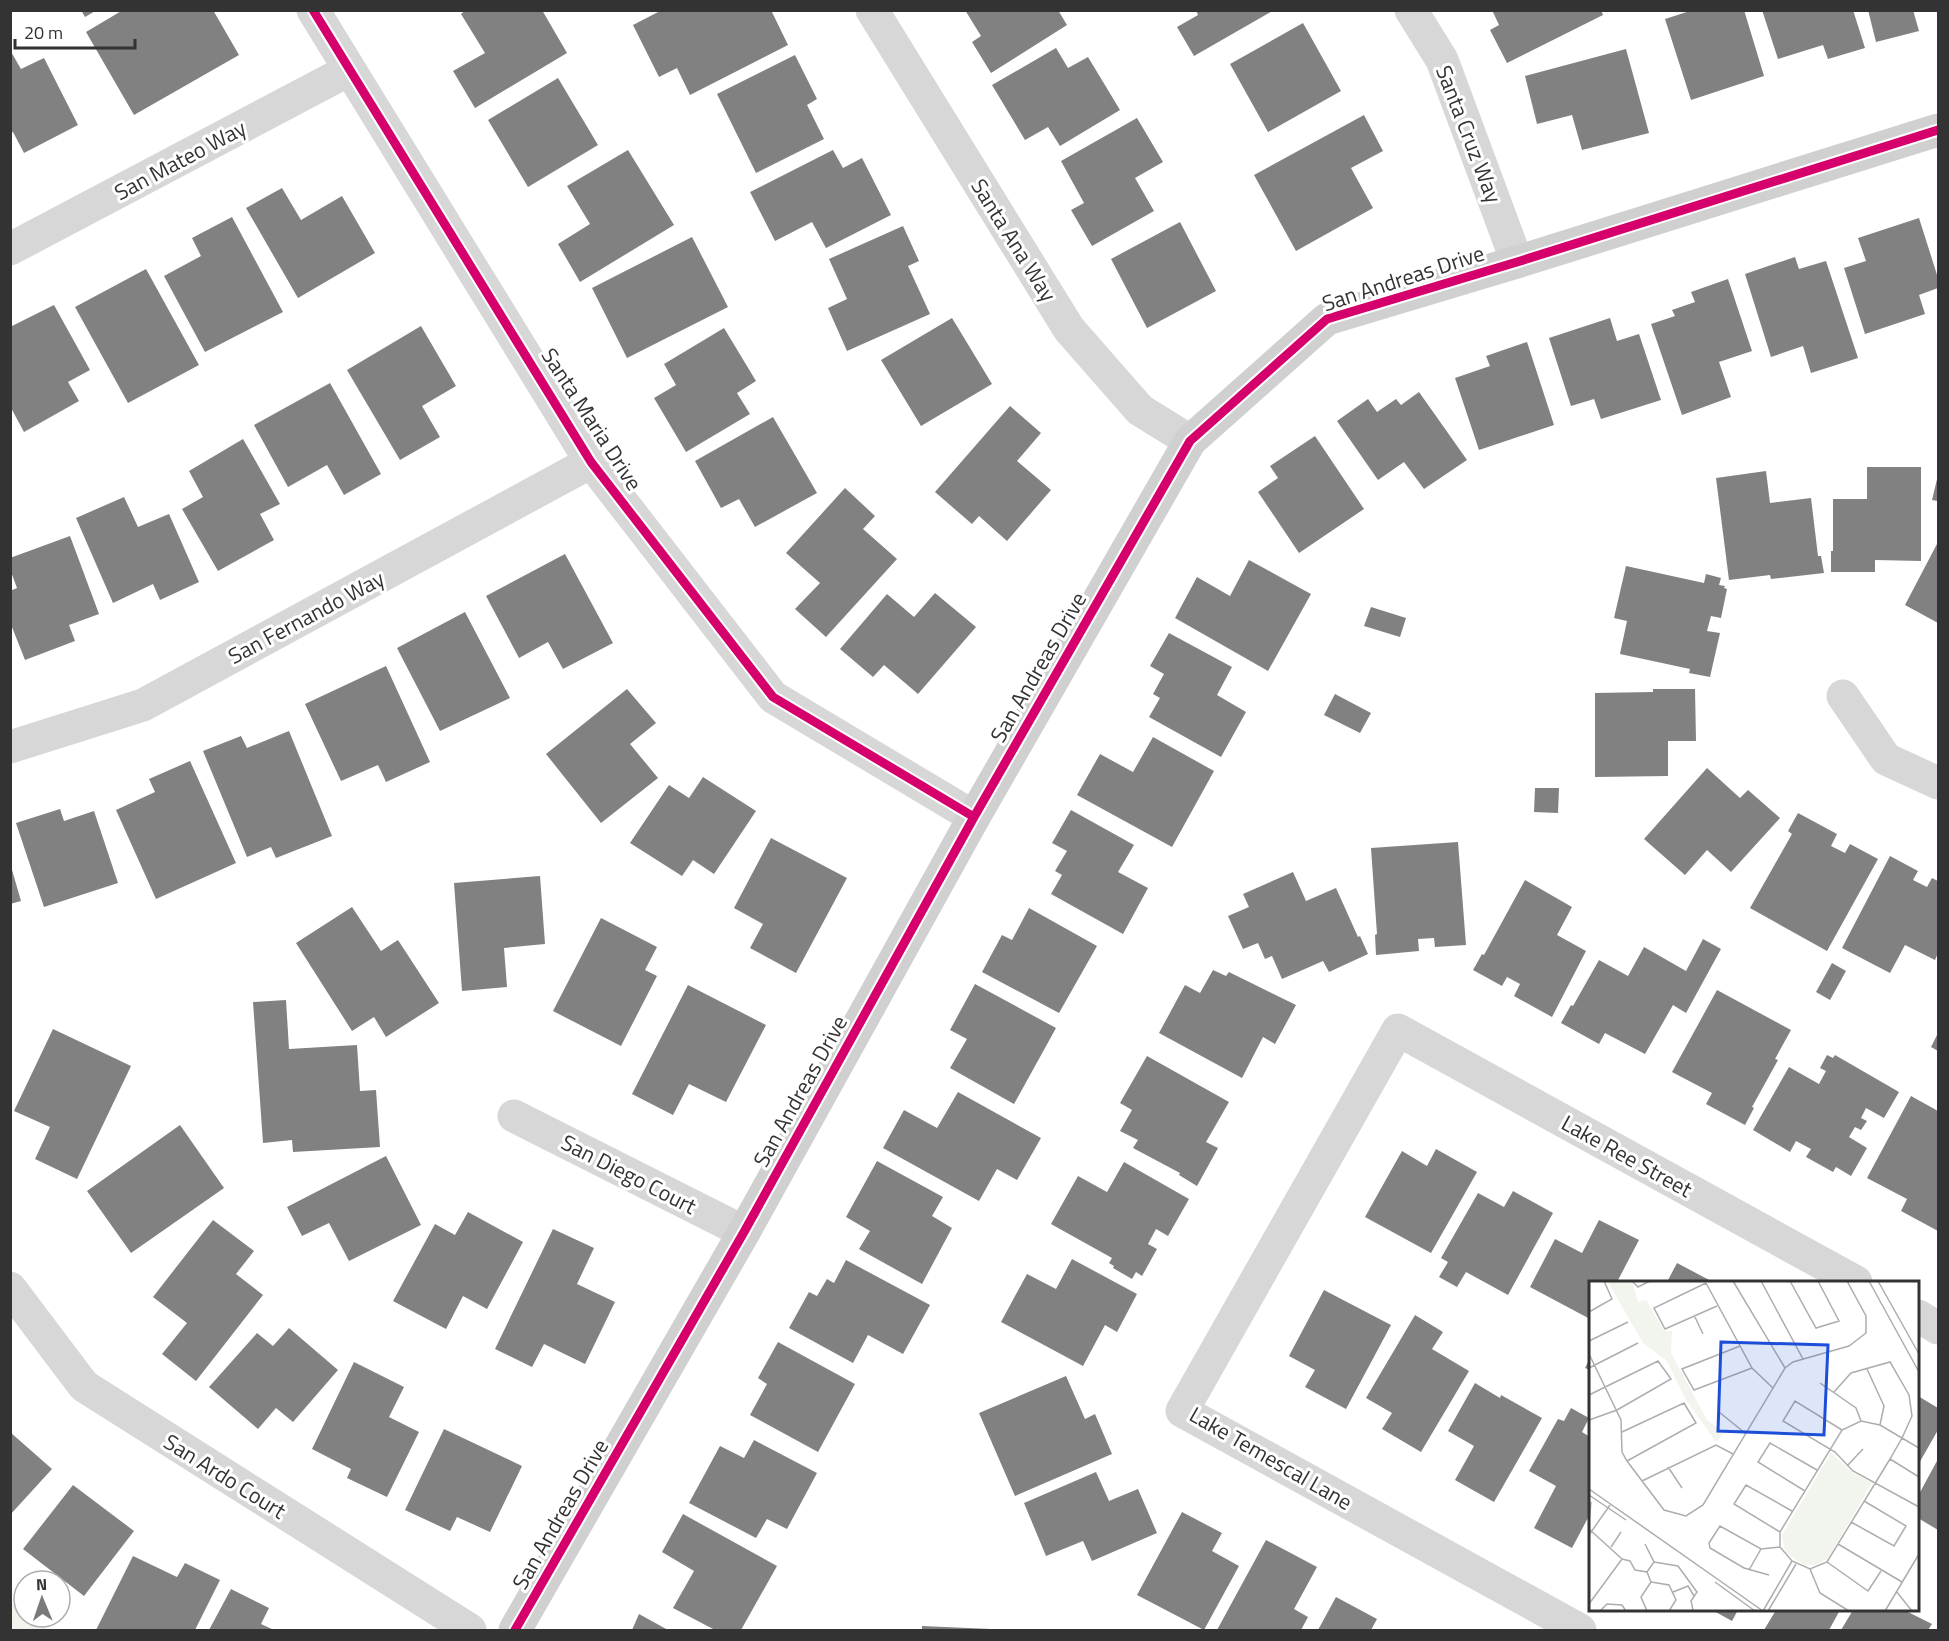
<svg xmlns="http://www.w3.org/2000/svg" width="1949" height="1641" font-family="'Titillium Web',sans-serif">
  <style>
    .green { fill: #f1f5ed }
    .building { fill: #818181 }
    .lines { fill: none; stroke-linecap: round; stroke-linejoin: round }
    .street { stroke: #d7d7d7; stroke-width: 33 }
    .secondary { stroke: #d0d0d0; stroke-width: 33 }
    .cycleway-casing { stroke: #fff; stroke-width: 13 }
    .cycleway { stroke: #d6006c; stroke-width: 9 }
    .labels { text-anchor: middle; stroke-width: 6; stroke-linejoin: round; paint-order: stroke }
    .street-label { font-size: 22px; fill: #333; stroke: #fff }
    .inset-road { fill: none; stroke: #adadad; stroke-width: 1.5 }
    .view { fill: #1d4ed8; fill-opacity: 0.15; stroke: #1d4ed8; stroke-width: 3 }
    .inset-edge { fill: none; stroke: #333; stroke-width: 3 }
  </style>
  <rect width="100%" height="100%" fill="#fff"/>
  <path class="green" d="M10,1602L24,1612V1617H31L49,1630H11Z"/>
  <path class="building" d="M81,10H97L85,17Z
    M123,10H213L239,55L134,115L86,32Z
    M466,10H542L567,53L475,108L453,71L485,53L461,14Z
    M662,10H771L788,45L690,95L677,68L659,77L633,25Z
    M965,10H1058L1067,25L991,73L972,42L981,36Z
    M1196,10H1274L1194,56L1177,27L1198,15Z
    M1492,10H1601L1603,15L1507,63L1490,30L1499,25Z
    M1693,10H1744L1764,76L1691,100L1665,19Z
    M1762,10H1853L1865,48L1828,59L1823,45L1778,59Z
    M1868,10H1913L1919,31L1876,42Z
    M1303,23L1341,91L1268,132L1230,64Z
    M1056,48L1068,68L1088,57L1120,110L1060,146L1048,127L1025,140L992,85Z
    M1626,49L1649,133L1582,150L1572,115L1537,124L1525,76Z
    M10,50L21,69L44,58L78,125L24,153L13,132L10,133Z
    M795,55L817,99L807,105L824,139L756,173L717,94Z
    M558,78L598,145L528,187L488,120Z
    M1364,115L1383,151L1351,168L1373,208L1296,251L1254,175Z
    M1137,118L1163,162L1135,178L1154,211L1092,246L1071,210L1084,203L1061,161Z
    M628,150L674,225L580,282L558,244L590,224L567,186Z
    M833,150L843,168L862,158L891,215L826,248L812,222L775,241L750,192Z
    M282,188L301,220L342,196L375,253L298,298L246,208Z
    M232,217L283,312L205,352L164,276L201,256L192,238Z
    M1919,218L1938,278V288L1919,295L1925,314L1865,334L1844,268L1866,261L1858,238Z
    M1180,222L1216,291L1147,328L1111,259Z
    M903,226L919,261L908,266L930,314L847,351L828,308L847,299L829,259Z
    M692,237L728,307L627,358L592,288Z
    M1795,257L1799,269L1826,261L1858,358L1811,373L1803,346L1771,357L1745,274Z
    M146,269L199,365L128,403L75,307Z
    M1728,279L1752,351L1719,362L1731,397L1682,415L1651,324L1675,316L1672,310L1695,302L1691,292Z
    M54,305L90,370L68,382L79,401L24,432L10,406V327Z
    M952,318L992,384L921,426L881,360Z
    M1610,318L1617,341L1639,334L1661,400L1601,419L1594,399L1571,406L1549,338Z
    M421,326L456,386L422,406L440,437L400,460L347,370Z
    M724,328L756,381L737,393L750,414L686,452L654,398L676,385L664,364Z
    M1527,342L1554,425L1479,450L1455,378L1490,366L1486,356Z
    M330,383L381,474L344,495L327,465L288,487L254,425Z
    M1419,392L1467,460L1424,489L1404,462L1378,480L1337,421L1368,399L1377,412L1396,399L1401,405Z
    M1010,406L1041,433L1017,461L1051,490L1007,541L979,516L972,524L935,492Z
    M773,417L817,493L755,527L739,499L721,508L695,461Z
    M1315,436L1364,509L1299,553L1258,492L1278,478L1270,466Z
    M243,439L280,504L260,514L274,540L218,571L182,509L203,497L189,471Z
    M1867,467H1921V561L1875,560V572H1831V551H1833V499H1867Z
    M1766,471L1770,503L1811,498L1818,556H1821L1824,573L1771,579L1770,575L1729,580L1716,478Z
    M1938,475V501L1932,500Z
    M845,488L875,516L863,529L897,559L826,637L795,609L820,583L786,553Z
    M124,497L138,527L169,514L199,582L160,600L153,584L113,603L76,518Z
    M70,536L99,614L69,625L75,641L25,660L10,622V591L17,588L10,569V558Z
    M1938,542V623L1905,605Z
    M565,554L613,643L563,669L548,642L519,658L486,596Z
    M1249,560L1311,594L1268,671L1175,618L1197,577L1230,596Z
    M1626,566L1704,583L1706,574L1721,578L1719,585L1725,586L1724,588L1727,589L1721,618L1711,616L1707,631L1720,633L1710,677L1689,673L1690,669L1620,654L1627,621L1614,618Z
    M935,593L976,627L918,694L884,665L873,677L840,649L887,594L914,617Z
    M1371,607L1406,618L1400,637L1364,626Z
    M465,612L510,698L440,731L397,648Z
    M1169,633L1232,667L1217,695L1246,712L1221,757L1149,717L1160,698L1153,694L1164,674L1150,666Z
    M386,666L430,762L386,782L378,765L341,781L305,704Z
    M627,689L656,723L630,744L658,778L601,823L546,754Z
    M1653,689H1695L1696,741H1668V776L1595,777V693L1653,692Z
    M1335,694L1371,713L1360,733L1324,715Z
    M289,731L332,836L276,858L271,847L247,857L203,751L241,736L247,748Z
    M1153,737L1214,771L1172,847L1077,795L1100,754L1133,772Z
    M190,761L236,863L156,899L116,810L155,792L149,779Z
    M1707,768L1740,798L1748,790L1780,818L1731,872L1707,850L1685,875L1644,839Z
    M703,777L756,811L714,874L693,860L682,876L630,843L669,785L689,798Z
    M1535,788H1559L1558,813L1534,812Z
    M60,809L64,821L94,811L118,883L44,907L16,823Z
    M1071,810L1134,845L1118,872L1148,888L1123,934L1051,894L1062,875L1055,871L1067,851L1052,843Z
    M1798,813L1837,834L1831,846L1845,853L1850,844L1878,859L1827,951L1750,908L1792,834L1788,831Z
    M771,838L847,878L796,973L750,948L763,924L734,908Z
    M1458,842L1466,945L1435,947L1434,938L1418,939L1419,951L1376,955L1375,935L1377,934L1371,848Z
    M1890,856L1918,871L1913,880L1927,887L1932,878L1938,881V953L1935,960L1905,945L1890,973L1842,948Z
    M10,863L21,901L10,904Z
    M1293,872L1306,901L1336,888L1358,937L1360,936L1368,954L1329,972L1323,961L1282,979L1272,956L1265,959L1258,943L1243,949L1228,916L1249,907L1243,894Z
    M540,876L545,944L504,948L507,987L462,991L454,883Z
    M1525,880L1572,907L1557,935L1586,951L1552,1017L1514,996L1520,984L1507,977L1502,986L1473,970L1482,954L1484,955Z
    M352,907L381,951L398,940L439,1003L386,1037L374,1017L352,1031L296,943Z
    M1029,908L1097,946L1059,1013L982,972L1002,935L1012,940Z
    M601,918L657,947L645,970L657,976L621,1046L553,1011Z
    M1703,939L1721,949L1686,1013L1673,1005L1645,1054L1605,1033L1599,1044L1561,1023L1571,1005L1573,1006L1599,960L1628,976L1644,947L1686,971Z
    M1832,963L1846,971L1830,1000L1816,992Z
    M1213,970L1226,976L1229,972L1296,1005L1275,1044L1263,1037L1242,1078L1159,1033L1185,985L1200,993Z
    M975,984L1056,1028L1014,1104L950,1068L967,1039L950,1030Z
    M688,985L766,1025L726,1102L689,1084L673,1115L632,1094Z
    M1717,990L1791,1030L1775,1059L1778,1060L1752,1107L1754,1108L1745,1125L1706,1104L1712,1093L1672,1072Z
    M286,1000L289,1049L357,1045L360,1091L376,1090L380,1147L293,1152L292,1140L263,1143L253,1002Z
    M53,1029L131,1066L77,1179L35,1159L50,1127L14,1111Z
    M1938,1033V1051L1931,1047Z
    M1827,1055L1833,1058L1835,1055L1899,1092L1884,1118L1866,1108L1861,1118L1867,1121L1861,1130L1855,1127L1849,1137L1867,1148L1851,1176L1836,1167L1833,1172L1806,1157L1811,1149L1796,1141L1790,1152L1753,1130L1789,1067L1819,1084L1826,1071L1820,1068Z
    M1147,1056L1229,1102L1206,1142L1218,1148L1197,1186L1179,1175L1180,1173L1133,1148L1138,1140L1120,1131L1132,1110L1120,1103Z
    M958,1092L1041,1138L1017,1180L997,1169L979,1201L883,1148L904,1110L937,1128Z
    M1911,1096L1938,1111V1231L1901,1211L1907,1199L1867,1178Z
    M180,1125L224,1188L131,1253L87,1191Z
    M1436,1149L1477,1172L1431,1253L1365,1217L1402,1151L1427,1166Z
    M386,1156L421,1225L349,1261L329,1223L302,1236L287,1207Z
    M877,1161L943,1197L932,1216L952,1228L922,1284L859,1249L870,1231L846,1217Z
    M1124,1162L1189,1199L1168,1236L1156,1229L1148,1244L1157,1249L1142,1276L1136,1272L1132,1279L1113,1268L1114,1266L1109,1263L1112,1258L1051,1224L1078,1176L1107,1192Z
    M1513,1191L1553,1213L1508,1295L1466,1272L1457,1287L1439,1277L1448,1262L1441,1258L1478,1193L1504,1207Z
    M468,1212L523,1242L487,1309L463,1296L446,1329L393,1301L435,1224L455,1235Z
    M213,1220L254,1251L236,1274L263,1295L196,1381L162,1354L187,1323L153,1297Z
    M1599,1220L1639,1240L1617,1282H1590V1319L1530,1287L1555,1239L1582,1253Z
    M553,1229L594,1248L577,1284L615,1302L585,1364L544,1344L532,1367L495,1349Z
    M1072,1259L1137,1294L1117,1332L1105,1325L1083,1366L1001,1322L1027,1274L1056,1289Z
    M846,1260L930,1305L903,1354L868,1335L853,1363L789,1328L809,1292L817,1296L827,1279L834,1283Z
    M1677,1263L1713,1282H1667Z
    M1324,1290L1391,1325L1346,1409L1305,1387L1315,1370L1289,1356Z
    M1415,1315L1443,1332L1432,1349L1469,1371L1421,1452L1382,1429L1392,1413L1366,1398Z
    M289,1328L338,1370L293,1422L276,1408L258,1429L209,1387L257,1333L273,1346Z
    M778,1342L855,1384L818,1452L750,1415L767,1384L758,1378Z
    M1590,1358V1370L1585,1368Z
    M354,1362L404,1387L389,1417L419,1432L387,1497L347,1478L351,1469L312,1449Z
    M1066,1376L1085,1419L1095,1414L1112,1454L1015,1496L979,1413Z
    M1475,1383L1500,1398L1501,1395L1542,1418L1494,1502L1455,1480L1474,1446L1448,1431Z
    M1918,1396L1938,1408V1430L1918,1465Z
    M1571,1408L1589,1418L1582,1432L1590,1437V1514L1572,1548L1534,1528L1556,1486L1529,1471L1558,1419L1564,1421Z
    M444,1429L522,1466L490,1532L457,1517L450,1531L405,1510Z
    M10,1432L52,1469L10,1515Z
    M754,1440L817,1473L787,1529L767,1519L756,1538L689,1503L720,1446L744,1458Z
    M1938,1459V1530L1918,1518V1496Z
    M1096,1472L1109,1501L1138,1489L1157,1533L1092,1561L1083,1541L1046,1556L1024,1503Z
    M73,1485L134,1531L84,1596L23,1549Z
    M1182,1512L1222,1533L1212,1551L1239,1566L1204,1630L1137,1595Z
    M683,1514L777,1566L741,1630H715L673,1608L694,1571L662,1552Z
    M1266,1540L1317,1567L1294,1609L1308,1617L1301,1630H1217Z
    M133,1556L177,1577L185,1563L220,1580L195,1630H96Z
    M231,1589L269,1608L261,1624L274,1630H209Z
    M1336,1597L1377,1619L1371,1630H1318Z
    M1712,1610H1738L1732,1621Z
    M1776,1610H1840L1829,1630H1764Z
    M1853,1610H1904L1932,1624L1928,1630H1841Z
    M639,1614L668,1630H632Z
    M922,1626L991,1629V1630H922Z"/>
  <g class="lines">
    <path class="street" d="M313,10L591,462L773,697L974,817
      M872,10L1069,329L1140,410L1190,441
      M1411,10L1442,60L1517,262
      M10,249L349,70
      M1843,696L1886,759L1938,783
      M10,747L143,705L591,462
      M514,1116L744,1232
      M10,1288L84,1386L470,1630
      M1918,1316L1938,1328
      M1580,1630L1182,1411L1398,1030L1856,1282"/>
    <path class="secondary" d="M515,1630L744,1232L974,817L1190,441L1327,319L1517,262L1938,130"/>
    <g class="cycleway-casing">
      <path id="cycleway" d="M313,10L591,462L773,697L974,817
        M515,1630L744,1232L974,817L1190,441L1327,319L1517,262L1938,130"/>
    </g>
    <use href="#cycleway" class="cycleway"/>
  </g>
  <g class="labels">
    <g class="street-label">
      <text transform="translate(1469 134) rotate(69)" y="8">Santa Cruz Way</text>
      <text transform="translate(180 160) rotate(-28)" y="8">San Mateo Way</text>
      <text transform="translate(1014 240) rotate(58)" y="8">Santa Ana Way</text>
      <text transform="translate(1403 278) rotate(-18)" y="8">San Andreas Drive</text>
      <text transform="translate(592 419) rotate(57)" y="8">Santa Maria Drive</text>
      <text transform="translate(306 617) rotate(-28)" y="8">San Fernando Way</text>
      <text transform="translate(1038 667) rotate(-60)" y="8">San Andreas Drive</text>
      <text transform="translate(800 1091) rotate(-61)" y="8">San Andreas Drive</text>
      <text transform="translate(1627 1156) rotate(29)" y="8">Lake Ree Street</text>
      <text transform="translate(629 1174) rotate(27)" y="8">San Diego Court</text>
      <text transform="translate(1271 1458) rotate(30)" y="8">Lake Temescal Lane</text>
      <text transform="translate(225 1476) rotate(32)" y="8">San Ardo Court</text>
      <text transform="translate(560 1514) rotate(-60)" y="8">San Andreas Drive</text>
    </g>
  </g>
  <g transform="translate(1589 1281)">
    <rect width="330" height="330" fill="#fff"/>
    <path d="M43,0L49,21L57,19L75,50H83L82,72L118,139L135,152L127,161L97,119L78,80L54,62L19,1ZM242,172L263,191L283,202L239,277L227,284H215L196,271L193,254Z" fill="#f1f5ed"/>
    <path class="inset-road" d="M43,0L49,6L61,0M144,0L196,87M172,0L214,78M201,0L227,47L250,40L229,0M280,0L330,91M289,0L330,73M117,2L65,27L76,48L128,25M117,2L163,87L184,107M0,31L23,18L15,0M105,34L114,53M0,60L39,41M151,65L93,88L105,109L163,87M0,73L32,139L33,171L38,180L75,229L97,235L114,224L196,87L204,81L260,65L277,52V35L258,0M0,87L49,62M278,88L295,125L291,144M231,102L267,127L272,140M245,111L262,92L301,81L320,114L323,135L313,157L301,178L238,281L221,288L203,280L191,266V251L253,149L272,140L291,144L313,157L330,167M0,114L69,80L82,98L28,129L0,139M130,131L156,152M253,149L206,120L194,140L246,171L264,190L330,226M33,151L95,122L107,142L38,180M301,178L330,196M258,185L274,168M79,186L93,207M53,200L127,164L144,173M0,208L174,330M216,210L169,181L181,162L228,189M0,214L37,239M0,241L2,221M262,241L305,265L317,245L275,220M0,248L33,278M191,251L145,223L157,204L203,230M0,254L21,224M56,263L65,281L58,291M249,263L313,301M22,266L32,251M33,278L41,280L46,289L58,291L62,301M65,281L89,285L108,311L102,320L104,329M238,281L279,310L292,290M221,288L231,312L260,330M160,289L172,268M180,294L155,287L121,267L120,262L131,245L172,268L191,266M62,301L80,304L87,319L80,330M126,301L166,330M307,310L323,330M84,311L99,305L105,315M0,323L33,278M11,330L18,323L33,324L37,330M58,330L52,316L62,301M174,330L203,280M179,330L207,283M296,330L330,273"/>
    <path class="view" d="M132,61L239,64L235,154L129,150Z"/>
    <rect width="330" height="330" class="inset-edge"/>
  </g>
  <rect width="1949" height="1641" fill="none" stroke="#333333" stroke-width="24"/>
  <g transform="translate(42 1599) rotate(358)"><circle r="28" fill="#ffffff" stroke="#adadad" stroke-width="1.5"/>
  <path d="M0-4.5L10 22L0 15L-10 22Z" fill="#7a7a7a"/>
  <text y="-9" font-size="16" font-weight="bold" text-anchor="middle" fill="#333333">N</text>
  </g>
  <path d="M15 39v9h120v-9" fill="none" stroke="#333333" stroke-width="3"/>
  <text x="24" y="39" font-size="18" fill="#333333" stroke="#ffffff" stroke-width="4.5" paint-order="stroke">20 m</text>
</svg>
